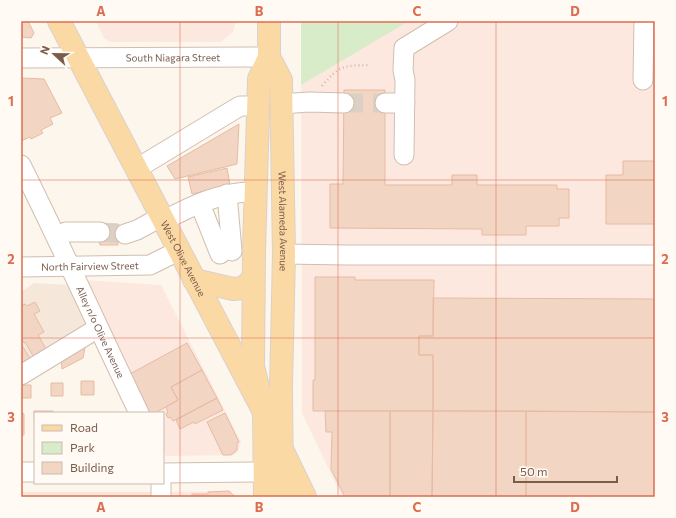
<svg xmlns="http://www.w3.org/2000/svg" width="676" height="518" font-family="Commissioner,sans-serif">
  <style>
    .residential { fill: #f5e8da }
    .commercial { fill: #fde8e0 }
    .green { fill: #d8ecc9 }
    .building { fill: #f3d5c3; stroke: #e6bba3 }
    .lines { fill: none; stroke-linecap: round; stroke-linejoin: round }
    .minor-tunnel { stroke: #dcd0c4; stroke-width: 19; stroke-dasharray: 19 10; stroke-linecap: butt }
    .minor-casing { stroke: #d1beb0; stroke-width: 21 }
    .major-casing { stroke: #dad1cd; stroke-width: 24 }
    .path { stroke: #d9b8a5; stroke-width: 2.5; stroke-dasharray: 1 3; stroke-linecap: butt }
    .minor { stroke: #fff; stroke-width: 19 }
    .major { stroke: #fbd9a5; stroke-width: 22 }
    .grid { fill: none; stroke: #dc6d51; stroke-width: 1; stroke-opacity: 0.55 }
    .labels { text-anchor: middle; stroke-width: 4; stroke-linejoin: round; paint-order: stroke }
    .street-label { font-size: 10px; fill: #7a5c4d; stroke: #fffaf3 }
    .neatline { fill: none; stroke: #dc6d51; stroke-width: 1.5 }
    .grid-label { font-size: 13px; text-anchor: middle; font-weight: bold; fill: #dc6d51 }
  </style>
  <rect width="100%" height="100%" fill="#fdf6ec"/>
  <path class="residential" d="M34,283L70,285L91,325L21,366V292Z
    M21,492H155V497H21Z"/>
  <path class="commercial" d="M96,21H236L233,32L221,42H110L104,38Z
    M301,21H655V497H342L302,413Z
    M83,280L161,285L241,442L238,451L234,455L166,456L163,450V413H145Z
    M226,491H231L237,497H169V492Z"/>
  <path class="green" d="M301,21H409L301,85Z"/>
  <path class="building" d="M21,21H28L34,33L31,38L21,37Z
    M21,78L44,79L62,113L50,118L53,124L41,130L43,133L31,139L30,137L21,141Z
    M344,90H385V185H452V175H477V185H557V189H569V218H559V226H526V235H482V229L330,228V184H343Z
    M239,124L237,164L175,179L167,166Z
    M623,161H655V224H606V175H623Z
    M227,168L230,185L192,194L188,177Z
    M100,224H118V227H121V240H118V245H100L99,241H102V228Z
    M315,277H355V280H434L433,336H419V355H433V411H313V380H315Z
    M433,298L655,299V412L433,411V355H419V336H433Z
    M35,302L40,311L34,314L44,332L38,335L46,349L33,356L25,342L24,343L21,338V306L25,304L27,306Z
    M86,342L83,358L62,369L61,356Z
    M187,343L202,370L171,387L178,400L155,413H146L126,376Z
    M21,344L30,358L21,363Z
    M202,370L217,398L173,421L170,417L168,418L166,414L168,412L166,407L178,400L171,387Z
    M81,381H94V395H81Z
    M51,383H63V396H51Z
    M21,385H31V398H21Z
    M217,398L223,410L195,424L194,422L180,429L176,420Z
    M34,411H53V413H35V437Z
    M325,411H390V497H345L331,469L332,432H326Z
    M390,411H433L432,497H390Z
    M433,411H526V497H432Z
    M526,411L655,412V497H526Z
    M21,412L24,414V435H21Z
    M225,413L239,442L237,443V450L231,455H223L207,422Z
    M229,491L235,497H192V494H208V492Z"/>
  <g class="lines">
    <path class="minor-tunnel" d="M344,103H385
      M100,232L125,234"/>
    <g class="minor-casing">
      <g id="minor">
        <path id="s1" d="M21,58L269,57"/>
        <path d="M643,80L644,21"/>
        <path d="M385,103H405"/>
        <path d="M281,104L309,102L344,103"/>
        <path d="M404,155L405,80L403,70L404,48L448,21"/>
        <path id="s2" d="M21,165C62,247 99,330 139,413"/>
        <path d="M136,169L240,106H258"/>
        <path d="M227,194L232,251"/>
        <path d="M200,204L220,254"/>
        <path d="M163,221C191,206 222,191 255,192"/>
        <path d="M125,234L137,230L161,217"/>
        <path d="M56,236L66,232H100"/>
        <path d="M284,254L347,255H655"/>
        <path id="s3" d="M21,267L150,265L178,251"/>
        <path d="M21,375L98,328"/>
        <path d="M21,472H35"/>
        <path d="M163,473L265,472"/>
        <path d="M161,497V483"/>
      </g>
    </g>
    <g class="major-casing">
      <g id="major">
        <path id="s4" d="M59,21L264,412L305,497"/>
        <path id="s5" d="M269,57L281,80L284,254L281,387L282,497"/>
        <path d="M194,280L233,289L243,288L253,279"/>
        <path d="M265,497L264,412L253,366L254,251L259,79L269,57V21"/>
      </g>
    </g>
    <path class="path" d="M322,86C340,65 342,66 369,65"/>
    <use href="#minor" class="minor"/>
    <use href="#major" class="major"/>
  </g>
  <path class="grid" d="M180,21V497M338,21V497M496,21V497M21,180H655M21,338H655"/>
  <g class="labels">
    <g class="street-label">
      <text dy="4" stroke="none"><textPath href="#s1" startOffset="152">South Niagara Street</textPath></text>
      <text dy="4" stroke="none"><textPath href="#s5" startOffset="167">West Alameda Avenue</textPath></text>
      <text dy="4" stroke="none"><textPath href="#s4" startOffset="268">West Olive Avenue</textPath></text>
      <text dy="4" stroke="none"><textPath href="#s3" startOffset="69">North Fairview Street</textPath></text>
      <text dy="4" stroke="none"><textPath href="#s2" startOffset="185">Alley n/o Olive Avenue</textPath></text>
    </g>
  </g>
  <rect width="676" height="518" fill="none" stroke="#fffaf3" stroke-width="44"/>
  <rect x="34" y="412" width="130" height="72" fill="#fffaf3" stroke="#cabbb1"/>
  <rect x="42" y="425" width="20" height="6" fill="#fbd9a5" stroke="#cabbb1"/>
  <text x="70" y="432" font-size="12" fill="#7a5c4d">Road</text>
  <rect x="42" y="442" width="20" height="12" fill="#d8ecc9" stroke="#cabbb1"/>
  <text x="70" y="452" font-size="12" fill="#7a5c4d">Park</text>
  <rect x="42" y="462" width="20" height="12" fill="#f3d5c3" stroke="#cabbb1"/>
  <text x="70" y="472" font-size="12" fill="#7a5c4d">Building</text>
  <g transform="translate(54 54) rotate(292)" stroke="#fffaf3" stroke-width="3" paint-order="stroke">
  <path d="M0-3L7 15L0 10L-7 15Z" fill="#7a5c4d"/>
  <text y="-6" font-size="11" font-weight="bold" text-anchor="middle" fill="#7a5c4d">N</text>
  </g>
  <path d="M514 476v6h103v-6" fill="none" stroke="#7a5c4d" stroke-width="2"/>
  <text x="520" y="476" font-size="12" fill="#7a5c4d" stroke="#fffaf3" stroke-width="3" paint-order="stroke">50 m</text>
  <rect x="22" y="22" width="632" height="474" class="neatline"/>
  <g class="grid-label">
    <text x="101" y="16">A</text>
    <text x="259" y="16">B</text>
    <text x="417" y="16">C</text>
    <text x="575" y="16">D</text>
    <text x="11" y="106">1</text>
    <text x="665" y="106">1</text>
    <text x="11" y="264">2</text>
    <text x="665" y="264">2</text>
    <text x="11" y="422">3</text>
    <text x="665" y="422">3</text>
    <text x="101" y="512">A</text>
    <text x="259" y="512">B</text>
    <text x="417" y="512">C</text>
    <text x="575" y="512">D</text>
  </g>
</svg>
